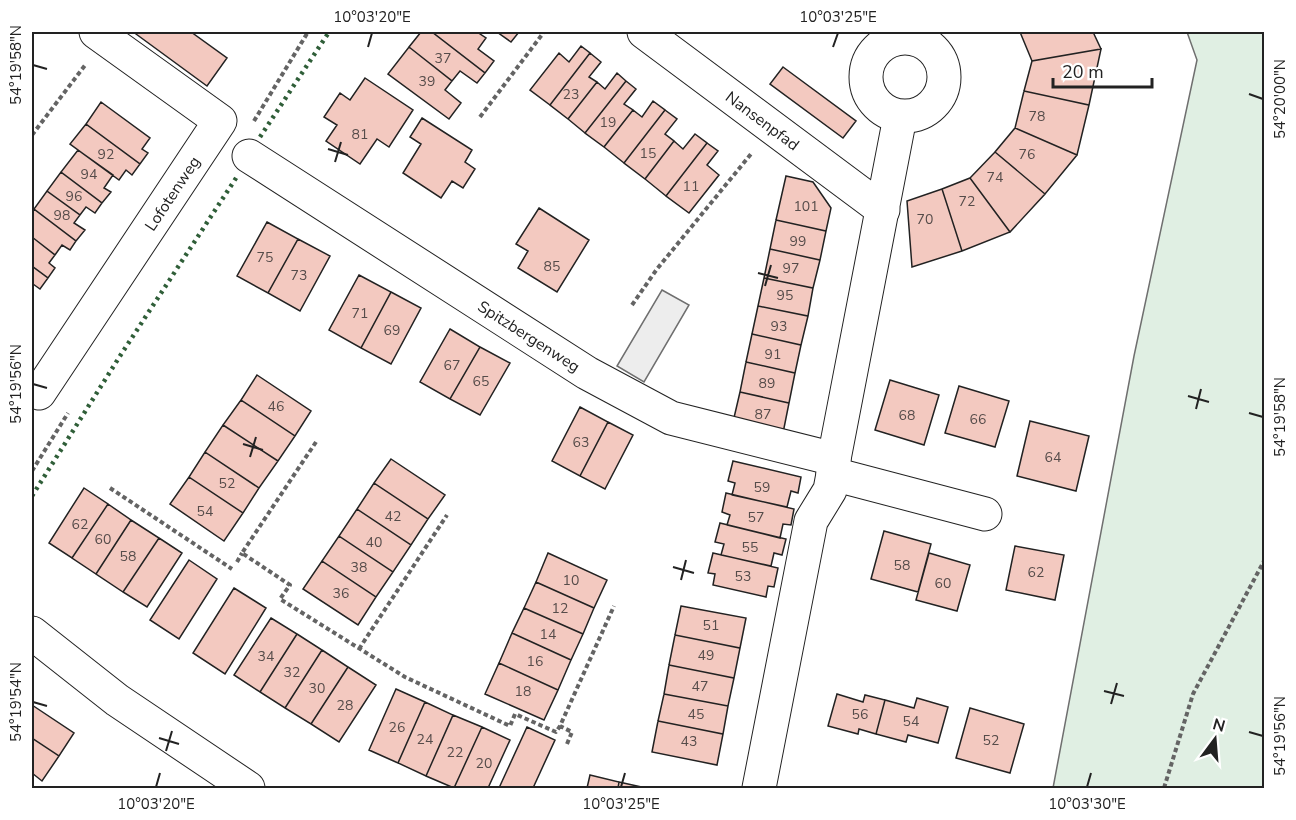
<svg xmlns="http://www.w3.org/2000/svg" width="1296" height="820" font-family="'Nunito Sans',sans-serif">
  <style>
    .green { fill: #e0efe3; stroke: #6f6f6f; stroke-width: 1.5 }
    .parking { fill: #ededed; stroke: #6f6f6f; stroke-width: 1.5 }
    .building { fill: #f3c9c0; stroke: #222; stroke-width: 1.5 }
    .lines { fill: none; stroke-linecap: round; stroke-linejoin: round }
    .minor-casing { stroke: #222; stroke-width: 35 }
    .path { stroke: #646464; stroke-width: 4; stroke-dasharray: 4.5 3; stroke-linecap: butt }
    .minor { stroke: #fff; stroke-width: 33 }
    .hedge { stroke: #2f5e38; stroke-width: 4.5; stroke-dasharray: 3 4.5; stroke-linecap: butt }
    .ticks { fill: none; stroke: #222; stroke-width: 2 }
    .labels { text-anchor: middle; stroke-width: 4.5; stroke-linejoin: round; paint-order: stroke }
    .number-label { font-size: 14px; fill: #564c4a }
    .street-label { font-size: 16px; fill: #222; stroke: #fff }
    .neatline { fill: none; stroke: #222; stroke-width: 2 }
    .ticks-label { font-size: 15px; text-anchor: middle; fill: #222 }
  </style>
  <rect width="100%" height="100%" fill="#fff"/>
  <path class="green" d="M1187,32H1264V788H1053L1134,356L1197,60Z"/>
  <path class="parking" d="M662,290L689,305L644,382L617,366Z"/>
  <path class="building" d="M138,32H191L227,58L207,86L136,34Z
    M421,32H432L485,73L477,83L460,71L452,81L409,47Z
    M432,32H477L486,38L478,49L494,61L485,73Z
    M497,32H519L511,42Z
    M1020,32H1093L1101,49L1032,61Z
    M581,46L590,53L550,105L530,90L559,53L569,62Z
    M409,47L452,81L445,90L461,103L449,119L388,74Z
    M1101,49L1089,105L1024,91L1032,61Z
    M590,53L601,62L589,77L597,82L568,119L550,105Z
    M783,67L856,121L843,138L770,84Z
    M617,73L626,81L585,133L568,119L597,82L605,89Z
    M365,78L413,110L389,147L377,139L360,164L326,141L337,125L324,117L340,93L350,100Z
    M626,81L636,89L624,104L633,110L604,147L585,133Z
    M1024,91L1089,105L1077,155L1015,128Z
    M653,101L665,110L624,163L604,147L633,110L642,117Z
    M101,102L150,138L142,149L148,153L140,164L86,124Z
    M665,110L677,119L665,134L674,141L645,179L624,163Z
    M422,118L472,150L465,162L475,169L463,188L452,181L441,198L403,173L421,144L410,137Z
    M86,124L140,164L132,175L126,170L119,180L70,144Z
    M1015,128L1077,155L1045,194L995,152Z
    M695,134L707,143L666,196L645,179L674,141L683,149Z
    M707,143L718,151L707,165L719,175L689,213L666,196Z
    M78,150L113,175L104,188L111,192L102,203L61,172Z
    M995,152L1045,194L1010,232L970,178Z
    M61,172L102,203L95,213L86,207L80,215L47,191Z
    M786,176L813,182L831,208L826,231L776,220Z
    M970,178L1010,232L962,251L942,189Z
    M942,189L962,251L912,267L907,201Z
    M47,191L80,215L74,223L85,230L76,241L34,209Z
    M539,208L589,240L557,292L518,268L528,251L516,244Z
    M34,209L76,241L70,250L62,245L55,255L32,237V212Z
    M776,220L826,231L820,260L770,249Z
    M267,222L298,239L268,293L237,276Z
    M32,237L55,255L49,263L55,268L48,278L32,266Z
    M298,239L330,256L300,311L268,293Z
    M770,249L820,260L813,288L764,278Z
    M32,266L48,278L40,289L33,284L32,286Z
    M359,275L391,292L361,348L329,330Z
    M764,278L813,288L808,316L758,306Z
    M391,292L421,308L391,364L361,348Z
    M758,306L808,316L801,345L752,334Z
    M450,329L480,347L450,399L420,382Z
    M752,334L801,345L795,373L746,362Z
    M480,347L510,363L480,415L450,399Z
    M746,362L795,373L789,403L740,392Z
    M257,375L311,411L295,436L241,400Z
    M890,380L939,395L924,445L875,430Z
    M959,386L1009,401L995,447L945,433Z
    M740,392L789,403L783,433L733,422Z
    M241,400L295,436L278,461L223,425Z
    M580,407L608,422L580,476L552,461Z
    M1030,421L1089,436L1076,491L1017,476Z
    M608,422L633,435L605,489L580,476Z
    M223,425L278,461L259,488L205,452Z
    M205,452L259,488L243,513L189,477Z
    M391,459L445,495L428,519L374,483Z
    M733,461L801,477L798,493L791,491L787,507L732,495L735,483L728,481Z
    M189,477L243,513L224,541L170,504Z
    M374,483L428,519L411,545L357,509Z
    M84,488L108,504L72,558L49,543Z
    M726,493L794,509L791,525L783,524L780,538L727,525L730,515L722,512Z
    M108,504L131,520L96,574L72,558Z
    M357,509L411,545L393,572L339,536Z
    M131,520L159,538L123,592L96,574Z
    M720,523L786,539L782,555L774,553L771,566L721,555L724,544L715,542Z
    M884,531L931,544L918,592L871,579Z
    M339,536L393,572L376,597L322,561Z
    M159,538L182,553L147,607L123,592Z
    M1015,546L1064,555L1055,600L1006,590Z
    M548,553L607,580L594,608L536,582Z
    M713,553L778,568L774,587L768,586L766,597L713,585L715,574L708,573Z
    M929,553L970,565L957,611L916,600Z
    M189,560L217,579L179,639L150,620Z
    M322,561L376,597L358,625L303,589Z
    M536,582L594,608L583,634L524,608Z
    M234,588L266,608L225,674L193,653Z
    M681,606L746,618L740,648L675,635Z
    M524,608L583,634L571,660L512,633Z
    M271,618L297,634L260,692L234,675Z
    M512,633L571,660L558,690L499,663Z
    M297,634L322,650L285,708L260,692Z
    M675,635L740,648L734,678L669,665Z
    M322,650L348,667L311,724L285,708Z
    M499,663L558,690L544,720L485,694Z
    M669,665L734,678L728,706L664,694Z
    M348,667L376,685L339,742L311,724Z
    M396,689L425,702L398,763L369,750Z
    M664,694L728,706L723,734L658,721Z
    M837,694L863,702L865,695L885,700L876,734L859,729L858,734L828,726Z
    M917,698L948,707L938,743L908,735L906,742L876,734L885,700L914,708Z
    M425,702L453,715L426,776L398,763Z
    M32,705L74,733L59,756L32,738Z
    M970,708L1024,724L1010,773L956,758Z
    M453,715L482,727L454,788L426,776Z
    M658,721L723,734L717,765L652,752Z
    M482,727L510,740L488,788H454Z
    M527,727L555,740L533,788H499Z
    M32,738L59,756L42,781L32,773Z
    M590,775L619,782L618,788H587Z
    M619,782L646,788H618Z"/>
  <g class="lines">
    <g class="minor-casing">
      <g id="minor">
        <path id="s1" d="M644,32L883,210"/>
        <circle cx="905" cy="77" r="39"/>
        <path id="s2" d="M249,156L587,373L671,418L834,459"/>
        <path id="s3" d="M39,393L220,121L96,32"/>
        <path d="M833,474L985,514"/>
        <path d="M32,633L117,700L248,788"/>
        <path d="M759,788L811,521L830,490L833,474L834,459L900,117"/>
      </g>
    </g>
    <path class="path" d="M480,117L544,32
      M254,121L308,32
      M32,135L86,64
      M632,305L657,269L751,154
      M316,442L242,553L290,585L280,599L405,677L510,726L515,714L556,732L560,726
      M32,471L68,413
      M110,488L232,569
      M237,562L242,553
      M359,649L447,515
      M567,744L572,732L560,726L614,606
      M1164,788L1193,694L1264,561"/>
    <use href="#minor" class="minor"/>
    <path class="hedge" d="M260,137L329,32
      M32,496L120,356L238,175"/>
  </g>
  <path class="ticks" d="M368,47L372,33M833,47L838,33M33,65L47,69M1249,94L1263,99M328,149L348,155M335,162L341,142M758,273L778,278M765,286L771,265M33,384L47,388M1188,396L1209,402M1196,409L1201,389M1249,413L1263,417M243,444L263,450M250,457L256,437M673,567L694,573M681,580L686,560M1104,691L1124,696M33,702L47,706M1111,704L1117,683M1249,732L1263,736M159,738L179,744M166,751L172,731M156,787L160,773M621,787L625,773M1087,787L1091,773"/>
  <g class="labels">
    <g class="number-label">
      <text x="443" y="63">37</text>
      <text x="427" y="86">39</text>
      <text x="571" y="99">23</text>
      <text x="1037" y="121">78</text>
      <text x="608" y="127">19</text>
      <text x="360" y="139">81</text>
      <text x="648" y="158">15</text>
      <text x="106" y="159">92</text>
      <text x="1027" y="159">76</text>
      <text x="89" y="179">94</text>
      <text x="995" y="182">74</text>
      <text x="691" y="191">11</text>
      <text x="74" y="201">96</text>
      <text x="967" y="206">72</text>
      <text x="806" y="211">101</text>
      <text x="62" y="220">98</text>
      <text x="925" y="224">70</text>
      <text x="798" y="246">99</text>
      <text x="265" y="262">75</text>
      <text x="552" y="271">85</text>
      <text x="791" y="273">97</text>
      <text x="299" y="280">73</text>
      <text x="785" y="300">95</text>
      <text x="360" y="318">71</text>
      <text x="779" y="331">93</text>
      <text x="392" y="335">69</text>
      <text x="773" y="359">91</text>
      <text x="452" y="370">67</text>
      <text x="481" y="386">65</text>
      <text x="767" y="388">89</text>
      <text x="276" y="411">46</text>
      <text x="763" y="419">87</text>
      <text x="907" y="420">68</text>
      <text x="978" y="424">66</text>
      <text x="581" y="447">63</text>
      <text x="1053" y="462">64</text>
      <text x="227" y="488">52</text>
      <text x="762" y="492">59</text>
      <text x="205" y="516">54</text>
      <text x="393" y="521">42</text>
      <text x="756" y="522">57</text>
      <text x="80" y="529">62</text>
      <text x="103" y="544">60</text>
      <text x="374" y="547">40</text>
      <text x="750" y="552">55</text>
      <text x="128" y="561">58</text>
      <text x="902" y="570">58</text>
      <text x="359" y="572">38</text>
      <text x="1036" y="577">62</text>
      <text x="743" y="581">53</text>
      <text x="571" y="585">10</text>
      <text x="943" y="588">60</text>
      <text x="341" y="598">36</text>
      <text x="560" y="613">12</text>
      <text x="711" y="630">51</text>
      <text x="548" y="639">14</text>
      <text x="706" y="660">49</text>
      <text x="266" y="661">34</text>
      <text x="535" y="666">16</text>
      <text x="292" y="677">32</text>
      <text x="700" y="691">47</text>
      <text x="317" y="693">30</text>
      <text x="523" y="696">18</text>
      <text x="345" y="710">28</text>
      <text x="696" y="719">45</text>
      <text x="860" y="719">56</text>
      <text x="911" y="726">54</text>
      <text x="397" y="732">26</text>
      <text x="425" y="744">24</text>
      <text x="991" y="745">52</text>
      <text x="689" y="746">43</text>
      <text x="455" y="757">22</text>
      <text x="484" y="768">20</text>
    </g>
    <g class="street-label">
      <text dy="6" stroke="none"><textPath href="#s1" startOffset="148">Nansenpfad</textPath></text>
      <text dy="6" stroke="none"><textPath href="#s3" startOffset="240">Lofotenweg</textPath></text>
      <text dy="6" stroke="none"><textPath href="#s2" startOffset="333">Spitzbergenweg</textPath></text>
    </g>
  </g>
  <rect width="1296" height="820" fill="none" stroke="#ffffff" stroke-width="66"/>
  <g transform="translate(1215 739) rotate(16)" stroke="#ffffff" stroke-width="4.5" paint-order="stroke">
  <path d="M0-4.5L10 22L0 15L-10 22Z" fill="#222222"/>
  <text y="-9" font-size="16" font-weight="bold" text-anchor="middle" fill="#222222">N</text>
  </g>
  <path d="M1053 78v9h99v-9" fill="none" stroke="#222222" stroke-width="3"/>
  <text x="1062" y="78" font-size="18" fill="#222222" stroke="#ffffff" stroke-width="4.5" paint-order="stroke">20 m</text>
  <rect x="33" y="33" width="1230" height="754" class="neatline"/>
  <g class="ticks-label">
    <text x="372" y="22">10°03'20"E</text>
    <text x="838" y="22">10°03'25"E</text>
    <text transform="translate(16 65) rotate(-90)" y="5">54°19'58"N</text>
    <text transform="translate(1280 99) rotate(-90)" y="5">54°20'00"N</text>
    <text transform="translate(16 384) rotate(-90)" y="5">54°19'56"N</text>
    <text transform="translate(1280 417) rotate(-90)" y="5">54°19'58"N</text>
    <text transform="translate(16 702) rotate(-90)" y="5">54°19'54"N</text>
    <text transform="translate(1280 736) rotate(-90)" y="5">54°19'56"N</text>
    <text x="156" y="809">10°03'20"E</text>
    <text x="621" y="809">10°03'25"E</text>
    <text x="1087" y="809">10°03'30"E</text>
  </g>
</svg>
